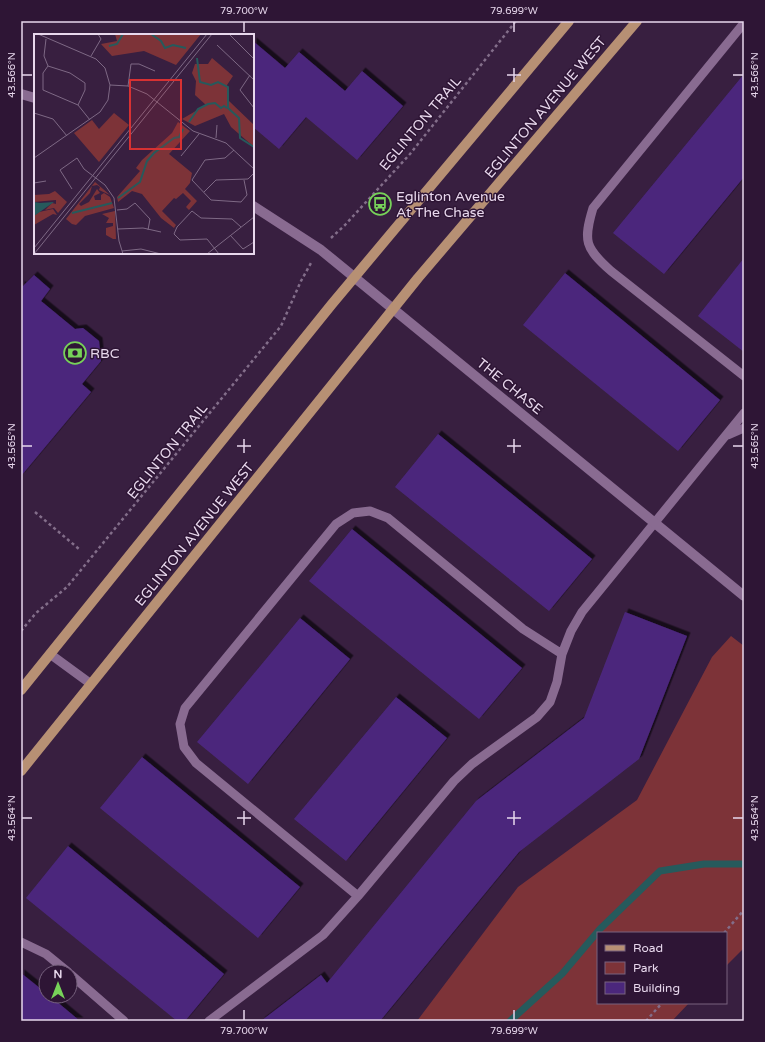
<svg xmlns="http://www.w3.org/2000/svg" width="765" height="1042" font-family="'Varela Round',sans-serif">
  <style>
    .green { fill: #7d3338 }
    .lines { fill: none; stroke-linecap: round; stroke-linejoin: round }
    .stream { stroke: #265a5c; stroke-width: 7 }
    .building { fill: #4b277c; filter: url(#shadow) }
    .path { stroke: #836e8a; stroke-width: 2.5; stroke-dasharray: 3 3; stroke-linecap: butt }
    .service { stroke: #896b91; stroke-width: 9 }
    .tertiary { stroke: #896b91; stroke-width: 10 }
    .primary { stroke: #b79074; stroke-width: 10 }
    .ticks { fill: none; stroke: #e8d8ed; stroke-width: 1.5 }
    .labels { text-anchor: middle; stroke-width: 3; stroke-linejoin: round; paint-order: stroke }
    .street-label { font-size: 14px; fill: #e8d8ed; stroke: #2e1535 }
    .poi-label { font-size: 14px; fill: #e8d8ed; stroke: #2e1535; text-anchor: start }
    .inset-river { fill: none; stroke: #265a5c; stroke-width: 2 }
    .inset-road { fill: none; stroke: #7e6985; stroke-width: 1 }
    .view { fill: #d73132; fill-opacity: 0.15; stroke: #d73132; stroke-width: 2 }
    .inset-edge { fill: none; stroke: #e8d8ed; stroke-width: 2 }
    .neatline { fill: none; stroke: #e8d8ed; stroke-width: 1.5 }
    .ticks-label { font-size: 10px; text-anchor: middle; fill: #e8d8ed }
  </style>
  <defs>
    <filter id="shadow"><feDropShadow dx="3.5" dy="-3.5" stdDeviation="0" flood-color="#0009"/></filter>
  </defs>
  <rect width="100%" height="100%" fill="#381f40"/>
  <path class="green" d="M731,636L744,646V948L726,966V933H598V1003H689L672,1021H417L518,887L637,800L712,657Z"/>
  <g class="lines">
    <path class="stream" d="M510,1021L562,974L600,929L660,871L704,864H744"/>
  </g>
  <path class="building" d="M253,41L285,68L299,52L345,91L362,71L403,106L357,160L306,117L279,149L253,127Z
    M744,74V177L664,274L613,233Z
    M744,258V352L698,316Z
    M565,273L720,400L678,451L523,325Z
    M34,275L50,289L41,301L75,329L83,328L99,341L101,361L82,384L91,392L21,476V284L23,286Z
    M438,434L592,559L549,611L395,487Z
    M352,529L522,668L479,719L309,581Z
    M625,612L687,636L639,759L519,852L380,1021H261L321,975L327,983L476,801L584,718Z
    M300,618L350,659L248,784L197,742Z
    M396,697L447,738L346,861L294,819Z
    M142,757L300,887L258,938L100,808Z
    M68,846L224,974L185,1021H177L26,898Z
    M21,973L46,993V996H50L80,1021H21Z"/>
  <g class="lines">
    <path class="path" d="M331,238L345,225L410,154L516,21
      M35,512L79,549
      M21,631L36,613L67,587L281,326L301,281L311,263
      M724,933L744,910
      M646,1021L662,1003"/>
    <path class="service" d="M744,23L593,208C583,241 585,248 611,271L744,376
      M728,435L744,428
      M50,654L91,684
      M358,896L196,763L184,747L180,724L185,708L336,524L353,513L370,511L388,518L523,629L562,654
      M21,942L46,954L68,972
      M70,974L124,1021
      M209,1021L323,935L358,896L454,781L472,764L537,717L550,702L557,682L562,654L571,631L582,612L744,413"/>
    <path class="tertiary" d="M21,94L35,98
      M253,206L321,250L744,596"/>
    <path class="primary" d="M21,690L332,304L569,21
      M21,771L418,278L637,21"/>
  </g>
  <path class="ticks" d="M244,22V32M514,22V32M514,68V82M22,75H32M507,75H521M733,75H743M244,439V453M514,439V453M22,446H32M237,446H251M507,446H521M733,446H743M244,811V825M514,811V825M22,818H32M237,818H251M507,818H521M733,818H743M244,1010V1020M514,1010V1020"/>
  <defs>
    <g id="bus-ring" transform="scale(1.15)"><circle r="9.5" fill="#2e1535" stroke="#77d259" stroke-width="1.5"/><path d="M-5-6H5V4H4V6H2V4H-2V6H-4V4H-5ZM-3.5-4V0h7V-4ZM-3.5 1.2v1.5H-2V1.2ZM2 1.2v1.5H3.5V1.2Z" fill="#77d259"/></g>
    <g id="bank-ring" transform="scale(1.15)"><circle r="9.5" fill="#2e1535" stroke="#77d259" stroke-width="1.5"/><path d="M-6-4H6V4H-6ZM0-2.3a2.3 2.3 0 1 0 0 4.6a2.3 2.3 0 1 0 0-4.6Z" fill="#77d259"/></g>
  </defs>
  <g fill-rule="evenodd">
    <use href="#bus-ring" x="380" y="204"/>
    <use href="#bank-ring" x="75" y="353"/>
  </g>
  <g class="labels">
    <g class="street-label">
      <text transform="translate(545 107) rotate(-50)" y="5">EGLINTON AVENUE WEST</text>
      <text transform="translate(420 123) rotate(-50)" y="5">EGLINTON TRAIL</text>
      <text transform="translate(510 386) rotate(39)" y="5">THE CHASE</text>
      <text transform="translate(167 451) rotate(-51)" y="5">EGLINTON TRAIL</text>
      <text transform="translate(194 534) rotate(-51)" y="5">EGLINTON AVENUE WEST</text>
    </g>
    <g class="poi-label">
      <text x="396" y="201">Eglinton Avenue<tspan x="396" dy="16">At The Chase</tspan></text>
      <text x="90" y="358">RBC</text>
    </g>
  </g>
  <g transform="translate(34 34)">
    <rect width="220" height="220" fill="#381f40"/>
    <path d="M81,0H167L142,31L110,17L78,22L67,10L83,7ZM178,24L199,42L193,51L195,67L220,91V113L197,93L190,80L161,92L148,85L172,71L161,61L162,47L158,39L161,30H174ZM80,79L95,91L65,128L40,99L58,86L65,95ZM144,88L156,97L135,120L158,139L156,149L151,155L163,167L155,176L152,173L157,167L149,159L142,165L140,164L128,177L142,191L140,194L127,184L108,160L98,157L84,168L83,163L106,137L102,134L108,126L138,99ZM61,148L76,161L65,156L66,153L63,151L58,152L56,159L45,170L47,172L55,168L63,155L66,159L60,162L61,166H67V161L70,159L76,163L80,174L51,182L42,191L38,190L32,185ZM21,157L33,168L24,179L20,174L11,176L18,169L22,170V166L0,168V161L15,160ZM19,175L23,181L19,180L0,191V182L5,178ZM81,177L82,205H79L72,201V194L79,192V189H72L75,184L68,180Z" fill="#7d3338"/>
    <path d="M0,168L6,169L20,168L0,182Z" fill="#265a5c"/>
    <path class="inset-river" d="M117,0L127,7L131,14L139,11L152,14M75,12L83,10L89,0M163,24L166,48L177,51L184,48L194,53V74L205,84L206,104L220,113M155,88L164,75L174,70L181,69L187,74L190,72L193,74M84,164L106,148L113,127L120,119L140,104L145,103L149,95M38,179L78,169"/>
    <path class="inset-road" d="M195,0L220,25M12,5L10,22L14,32L36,39L51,49V56L44,71M183,11L220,46M57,22L67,5L64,0M14,32L9,39V56L44,71L56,86M216,41L206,56L220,74M76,51L94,52L113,60L159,97L192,109L220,135M94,52L97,30H105L121,37M0,79L19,85L33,102M182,104L183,91M200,116L191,124L171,126L158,146L177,166L207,168L213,161L210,146M147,122L165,100M0,124L66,78L74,66L76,51L71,34L62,25L4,0M0,149L12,147M38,155L26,136L43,124L50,135L71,151L80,164L85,207L89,220M170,158L182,146L214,145L220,139M83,176L93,175L101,169L116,185L114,196M84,195L109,194L127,198M196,201L209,215L220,208M0,214L173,0M88,217L107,215L127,220M0,220L178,0M173,220L220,183M185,220L173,205L146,206L140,200L143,193L158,177L167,184L198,185L207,193"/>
    <path class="view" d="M96,46H147V115H96Z"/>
    <rect width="220" height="220" class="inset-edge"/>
  </g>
  <rect width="765" height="1042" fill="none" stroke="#2e1535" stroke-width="44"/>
  <rect x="597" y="932" width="130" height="72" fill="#2e1535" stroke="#78637f"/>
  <rect x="605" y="945" width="20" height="6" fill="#b79074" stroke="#78637f"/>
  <text x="633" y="952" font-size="12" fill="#e8d8ed">Road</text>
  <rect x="605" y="962" width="20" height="12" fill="#7d3338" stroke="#78637f"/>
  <text x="633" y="972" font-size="12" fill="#e8d8ed">Park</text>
  <rect x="605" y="982" width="20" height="12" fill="#4b277c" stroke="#78637f"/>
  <text x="633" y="992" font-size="12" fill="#e8d8ed">Building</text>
  <g transform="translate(58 984)"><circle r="19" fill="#2e1535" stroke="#78637f"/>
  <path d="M0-3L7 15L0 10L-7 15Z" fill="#77d259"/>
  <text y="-6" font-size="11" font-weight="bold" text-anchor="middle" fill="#e8d8ed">N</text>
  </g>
  <rect x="22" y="22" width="721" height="998" class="neatline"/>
  <g class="ticks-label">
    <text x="244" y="14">79.700°W</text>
    <text x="514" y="14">79.699°W</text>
    <text transform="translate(11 75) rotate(-90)" y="4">43.566°N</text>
    <text transform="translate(754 75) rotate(-90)" y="4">43.566°N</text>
    <text transform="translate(11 446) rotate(-90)" y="4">43.565°N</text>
    <text transform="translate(754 446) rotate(-90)" y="4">43.565°N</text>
    <text transform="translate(11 818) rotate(-90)" y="4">43.564°N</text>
    <text transform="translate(754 818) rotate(-90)" y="4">43.564°N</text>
    <text x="244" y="1034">79.700°W</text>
    <text x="514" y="1034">79.699°W</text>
  </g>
</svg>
